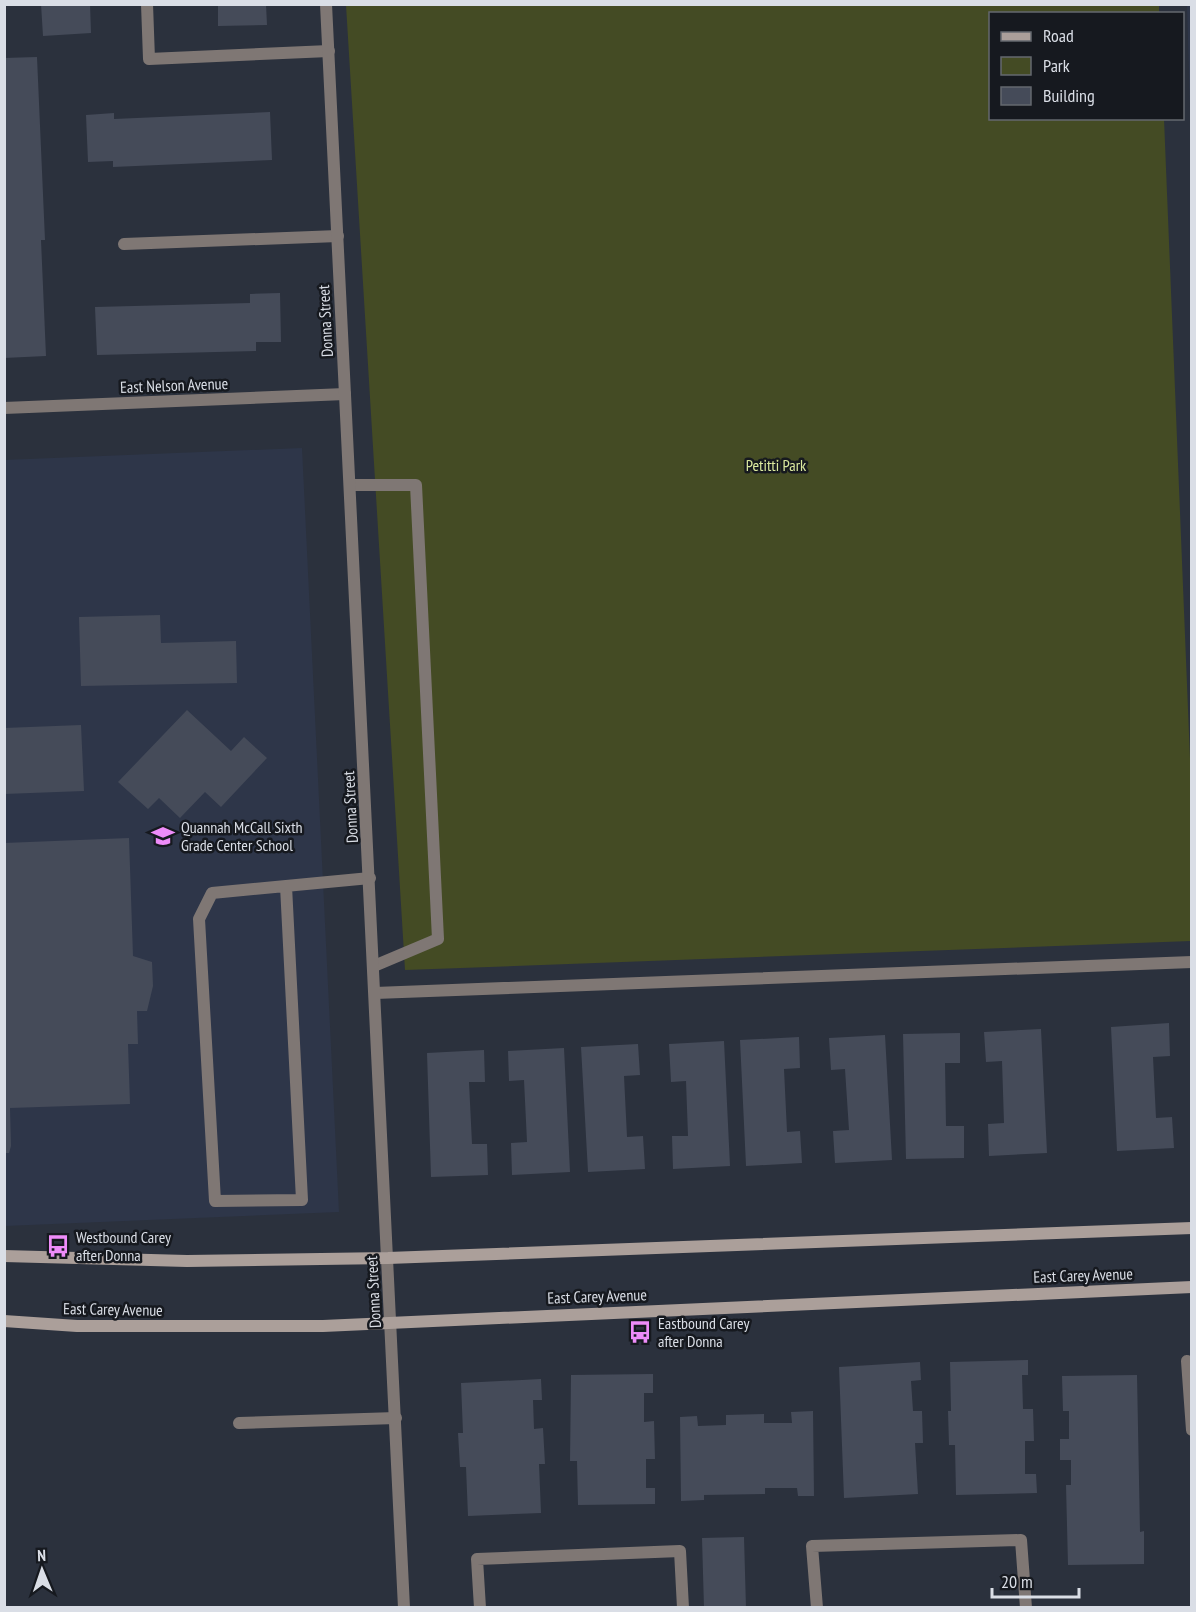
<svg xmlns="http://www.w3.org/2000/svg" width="1196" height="1612" font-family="'PT Sans Narrow',sans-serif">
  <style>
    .built { fill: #2e3649 }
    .green { fill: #444b24 }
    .building { fill: #454b59 }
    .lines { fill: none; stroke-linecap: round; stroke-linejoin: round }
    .service { stroke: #7f7774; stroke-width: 12 }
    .minor { stroke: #7f7774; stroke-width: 12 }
    .tertiary { stroke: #7f7774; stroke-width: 12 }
    .secondary { stroke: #ab9f9a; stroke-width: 12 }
    .labels { text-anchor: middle; stroke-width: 5; stroke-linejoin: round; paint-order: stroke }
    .street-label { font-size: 16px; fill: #dadee6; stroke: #16191f }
    .park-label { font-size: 16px; fill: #dbe99e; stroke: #16191f }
    .poi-label { font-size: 16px; fill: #dadee6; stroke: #16191f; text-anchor: start }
  </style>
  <rect width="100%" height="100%" fill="#2b313d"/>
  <path class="built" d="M1187,5H1192L1191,141Z
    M302,448L339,1212L5,1226L4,460Z"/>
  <path class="green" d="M346,5H1159V13L990,14V118L1164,119L1191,783V941L405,970Z"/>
  <path class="building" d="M41,4H90L91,33L43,36Z
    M218,4H266L267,25L218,26Z
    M37,57L45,240H41L46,356L4,358V58Z
    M270,112L272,160L113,167V161L88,162L86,115L114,113V119Z
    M280,293L281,342H256V351L97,355L95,307L250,303V294Z
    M160,615L161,643L236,641L237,683L81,686L79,617Z
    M187,710L231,751L244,737L267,758L221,807L205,792L180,818L159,798L148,809L118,782Z
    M81,725L84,791L4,794V728Z
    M129,838L133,956L152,962L153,986L147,1011H137L138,1044H128L130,1104L10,1108L11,1146L9,1153H4V843Z
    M1169,1023L1170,1056L1153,1057L1156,1118L1172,1117L1174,1148L1117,1151L1111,1027Z
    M1041,1029L1047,1153L989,1156L988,1124L1004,1123L1002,1061L986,1062L984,1032Z
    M960,1033V1063H945L946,1126H964V1158L906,1159L903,1034Z
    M885,1035L892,1160L835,1163L833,1131L849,1130L845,1069L831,1070L829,1038Z
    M799,1037L800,1068L784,1069L787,1132L800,1131L802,1163L746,1166L740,1040Z
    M724,1041L730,1166L673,1169L672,1136H688L686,1081L671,1082L669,1044Z
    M638,1044L640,1075L624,1076L627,1137L643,1136L645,1169L588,1172L581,1047Z
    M564,1048L570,1172L512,1175L511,1143L527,1142L524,1080L509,1081L508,1051Z
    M484,1050L485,1082H469L472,1144H487L488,1175L431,1177L427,1053Z
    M1028,1360V1375H1022L1023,1409H1033L1034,1441H1025V1474H1036L1037,1493L956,1495L955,1445H949L948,1411H951L950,1362Z
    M920,1362L921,1380L911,1381L913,1411H922L923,1443H915L918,1494L844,1498L839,1367Z
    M653,1374V1393H644V1422L654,1421L655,1459H646V1488H655V1504L578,1505L577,1461H570L571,1375Z
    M1137,1375L1140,1532L1144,1531V1564L1068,1565L1066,1485H1071V1460H1060V1439H1069V1411H1063L1062,1376Z
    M541,1379L542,1400H533L534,1429L543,1428L545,1464H539L541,1513L468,1516L466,1467H460L458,1433H463L461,1383Z
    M813,1411L814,1496H798L797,1488H765V1494L704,1495V1500L681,1501L680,1417L697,1416L698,1426L726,1425V1415L764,1414V1423H792L791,1412Z
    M744,1537L746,1608H704L702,1538Z"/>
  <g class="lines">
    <path class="service" d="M147,4L149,59L329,51
      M124,244L338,236
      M350,485H416L438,939L374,966
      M286,886L302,1200L215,1201L199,919L212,893L370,878
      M375,993L1192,962
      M1187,1361L1192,1430
      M239,1423L396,1418
      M480,1608L477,1559L680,1551L683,1608
      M817,1608L812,1546L1021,1540L1026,1608"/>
    <path class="minor" d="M4,408L345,394"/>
    <path class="tertiary" d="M326,4L404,1608"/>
    <path class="secondary" d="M4,1256L187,1261L388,1258L1192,1228
      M4,1321L77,1326H323L1192,1287"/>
  </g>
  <defs>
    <g id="school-bare" transform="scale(1.8)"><path d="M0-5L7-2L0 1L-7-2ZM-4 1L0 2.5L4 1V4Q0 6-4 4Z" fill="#ee8cf9" stroke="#16191f" stroke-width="2.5" paint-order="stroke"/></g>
    <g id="bus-bare" transform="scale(1.8)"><path d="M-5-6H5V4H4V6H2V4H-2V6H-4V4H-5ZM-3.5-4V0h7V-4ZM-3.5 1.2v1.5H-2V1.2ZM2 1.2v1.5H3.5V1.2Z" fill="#ee8cf9" stroke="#16191f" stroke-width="2.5" paint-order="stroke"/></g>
  </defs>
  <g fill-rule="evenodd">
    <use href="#school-bare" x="163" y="836"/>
    <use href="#bus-bare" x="58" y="1246"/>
    <use href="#bus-bare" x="640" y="1332"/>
  </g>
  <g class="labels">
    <g class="street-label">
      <text transform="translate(325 321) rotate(-93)" y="6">Donna Street</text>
      <text transform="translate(174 385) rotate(-2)" y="6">East Nelson Avenue</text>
      <text transform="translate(350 807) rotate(-93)" y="6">Donna Street</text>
      <text transform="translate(1083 1275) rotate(-2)" y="6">East Carey Avenue</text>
      <text transform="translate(373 1292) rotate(-93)" y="6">Donna Street</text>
      <text transform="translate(597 1296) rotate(-2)" y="6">East Carey Avenue</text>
      <text transform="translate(113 1309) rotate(1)" y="6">East Carey Avenue</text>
    </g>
    <g class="park-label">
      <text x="776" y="471">Petitti Park</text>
    </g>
    <g class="poi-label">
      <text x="181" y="833">Quannah McCall Sixth<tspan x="181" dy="18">Grade Center School</tspan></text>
      <text x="76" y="1243">Westbound Carey<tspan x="76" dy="18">after Donna</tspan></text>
      <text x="658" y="1329">Eastbound Carey<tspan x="658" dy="18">after Donna</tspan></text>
    </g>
  </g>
  <rect width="1196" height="1612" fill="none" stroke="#dadee6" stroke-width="12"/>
  <rect x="989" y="12" width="195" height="108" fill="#16191f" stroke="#64686f" stroke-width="1.5"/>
  <rect x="1001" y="32" width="30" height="9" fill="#ab9f9a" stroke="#64686f" stroke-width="1.5"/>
  <text x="1043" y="42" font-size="18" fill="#dadee6">Road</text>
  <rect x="1001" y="57" width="30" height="18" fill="#444b24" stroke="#64686f" stroke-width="1.5"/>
  <text x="1043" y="72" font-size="18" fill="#dadee6">Park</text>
  <rect x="1001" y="87" width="30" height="18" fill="#454b59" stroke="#64686f" stroke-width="1.5"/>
  <text x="1043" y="102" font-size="18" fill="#dadee6">Building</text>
  <g transform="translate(42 1570) rotate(358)" stroke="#16191f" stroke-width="4.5" paint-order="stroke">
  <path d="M0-4.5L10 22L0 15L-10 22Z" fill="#dadee6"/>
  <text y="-9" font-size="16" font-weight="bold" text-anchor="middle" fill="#dadee6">N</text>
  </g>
  <path d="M992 1588v9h87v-9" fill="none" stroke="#dadee6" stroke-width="3"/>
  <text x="1001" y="1588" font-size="18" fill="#dadee6" stroke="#16191f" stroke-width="4.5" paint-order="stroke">20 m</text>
</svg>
